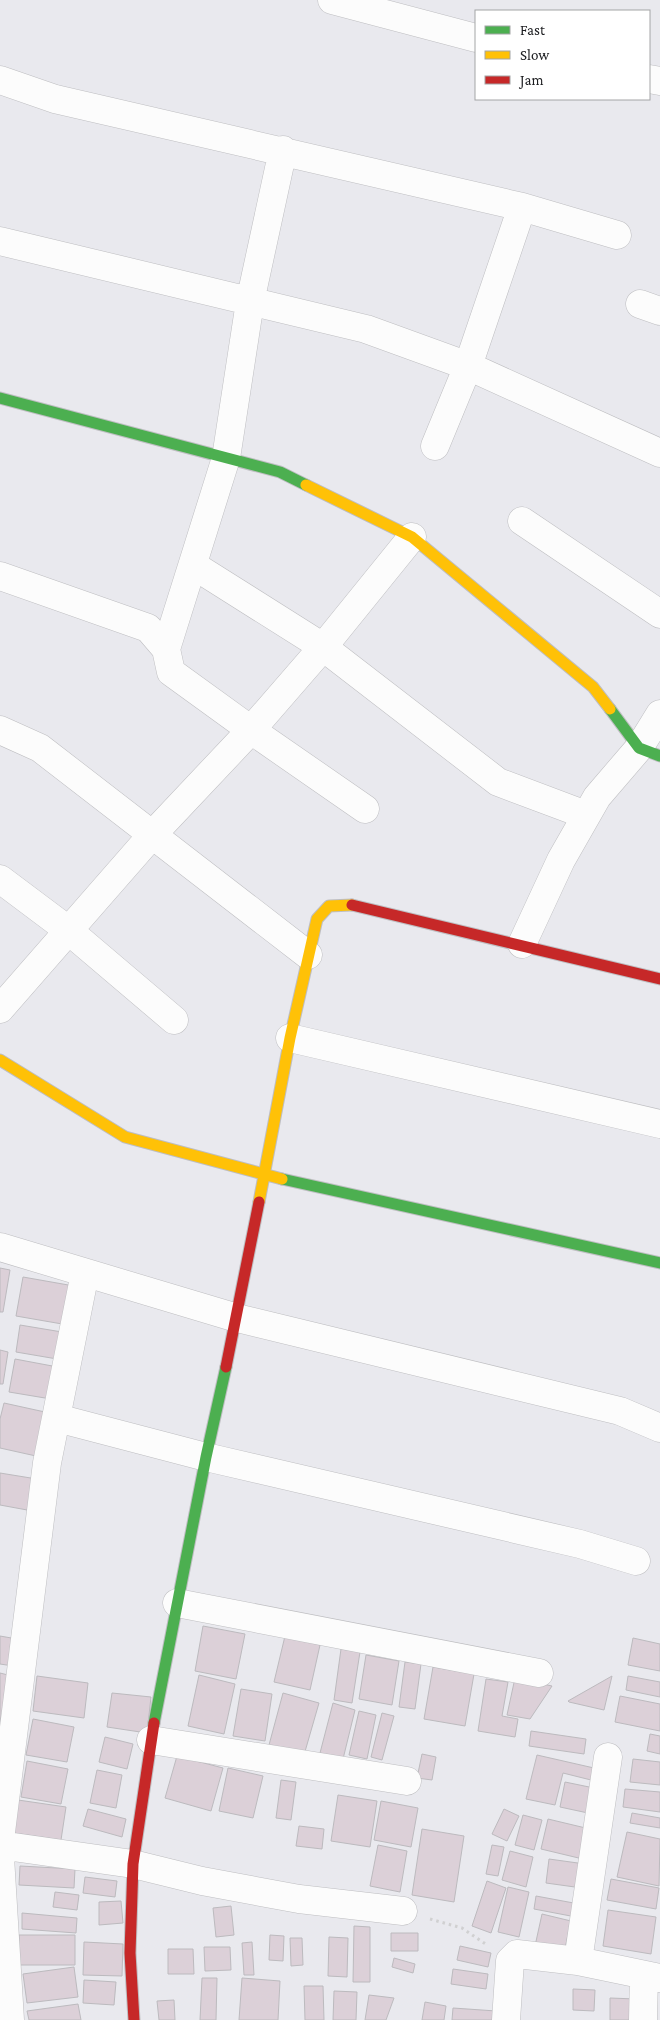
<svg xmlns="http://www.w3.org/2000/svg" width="660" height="2020" font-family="'Crimson Pro',serif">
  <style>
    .building { fill: #dcd0d8; stroke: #bcbabe }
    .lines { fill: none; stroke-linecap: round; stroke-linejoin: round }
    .street-casing { stroke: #bebec1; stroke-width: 29 }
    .fast-casing { stroke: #bebec1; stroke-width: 13 }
    .slow-casing { stroke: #bebec1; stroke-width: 13 }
    .jam-casing { stroke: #bebec1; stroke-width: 13 }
    .path { stroke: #d0d0d1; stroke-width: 3; stroke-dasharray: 2.5 4; stroke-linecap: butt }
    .street { stroke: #fcfcfc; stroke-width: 28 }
    .fast { stroke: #4caf50; stroke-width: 11 }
    .slow { stroke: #ffc107; stroke-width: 11 }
    .jam { stroke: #c62828; stroke-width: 11 }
  </style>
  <rect width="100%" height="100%" fill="#e9e9ee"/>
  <path class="building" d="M0,1268L10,1270L3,1312H0Z
    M23,1277L74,1286L68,1325L16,1316Z
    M20,1325L68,1333L63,1360L16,1352Z
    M0,1350L8,1352L3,1384H0Z
    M15,1359L63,1368L57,1400L9,1392Z
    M4,1403L54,1414L45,1458L0,1448V1419Z
    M0,1473L43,1480L38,1512L0,1505Z
    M203,1626L245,1634L236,1679L195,1671Z
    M0,1636L17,1639L13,1666L0,1664Z
    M285,1636L320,1645L310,1690L274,1682Z
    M633,1638L660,1644V1671L628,1665Z
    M341,1649L360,1652L352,1703L334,1700Z
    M366,1655L399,1661L392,1705L359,1699Z
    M405,1662L421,1664L415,1709L399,1707Z
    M433,1667L474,1674L465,1726L424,1719Z
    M0,1673L12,1676L0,1722Z
    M199,1675L235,1684L224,1734L188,1726Z
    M37,1676L88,1683L84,1718L33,1711Z
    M612,1676L604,1710L569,1702L568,1701Z
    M628,1676L660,1682V1697L626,1690Z
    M515,1678L552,1686L530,1719L507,1715Z
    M486,1679L508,1682L502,1716L518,1719L515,1737L478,1731Z
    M241,1689L272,1694L265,1741L233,1736Z
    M112,1693L151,1697L147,1733L107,1727Z
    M283,1693L319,1703L304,1755L269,1745Z
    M620,1696L660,1704V1731L615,1722Z
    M333,1703L355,1710L343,1759L320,1753Z
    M359,1711L376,1715L367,1759L349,1755Z
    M382,1713L394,1716L382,1760L371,1757Z
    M33,1719L74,1727L67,1762L26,1755Z
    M531,1731L586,1739L584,1754L529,1746Z
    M650,1734L660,1736V1754L647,1751Z
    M105,1737L133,1744L127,1769L99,1762Z
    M422,1754L436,1757L432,1780L417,1778Z
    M537,1755L594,1768L591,1780L563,1773L555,1805L526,1799Z
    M177,1756L223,1768L211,1811L165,1798Z
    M633,1759L660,1762V1785L630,1782Z
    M27,1761L68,1769L61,1804L21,1797Z
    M228,1768L263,1776L253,1818L219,1811Z
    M97,1770L122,1775L116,1808L90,1803Z
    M281,1780L296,1782L291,1820L276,1818Z
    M565,1782L594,1788L588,1813L560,1807Z
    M625,1789L660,1792V1812L623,1807Z
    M338,1795L377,1801L370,1847L331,1841Z
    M18,1800L66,1807L61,1840L13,1833Z
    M381,1801L418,1808L411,1847L374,1840Z
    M88,1809L126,1819L122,1837L83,1826Z
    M504,1809L519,1816L507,1841L492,1834Z
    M632,1813L660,1818V1828L630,1823Z
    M523,1815L542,1820L534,1850L515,1845Z
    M548,1819L594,1830L587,1860L541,1849Z
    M299,1826L324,1829L322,1849L296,1846Z
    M422,1829L464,1836L454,1902L412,1895Z
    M627,1832L660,1839L659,1886L617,1877Z
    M378,1845L407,1851L400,1892L370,1886Z
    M492,1845L504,1847L498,1876L486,1874Z
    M510,1851L533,1857L526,1887L502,1880Z
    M549,1859L585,1864L582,1888L546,1883Z
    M20,1866L75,1869L74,1888L19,1885Z
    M85,1877L117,1881L115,1897L83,1893Z
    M611,1879L659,1888L656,1909L607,1900Z
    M487,1881L506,1888L491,1933L472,1926Z
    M508,1887L529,1892L519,1937L498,1932Z
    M55,1892L79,1895L77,1910L53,1907Z
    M536,1896L579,1904L576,1917L534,1909Z
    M121,1901L123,1923L99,1925V1902Z
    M231,1906L234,1935L216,1937L213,1908Z
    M608,1910L656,1917L651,1954L603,1946Z
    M22,1913L77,1918L76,1933L22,1929Z
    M542,1914L571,1921L564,1953L535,1946Z
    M354,1926L370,1927V1982H353Z
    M391,1933H418V1951H391Z
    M19,1935H75V1965H19Z
    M270,1935L284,1936L283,1961L269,1960Z
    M329,1937L348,1938L347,1977L328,1976Z
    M290,1938H302L303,1965L291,1966Z
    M84,1942L123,1944L122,1976L83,1975Z
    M252,1942L254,1975H244L242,1943Z
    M460,1946L491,1953L488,1967L457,1960Z
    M204,1947H230L231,1970L205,1971Z
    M168,1949H193L194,1974H168Z
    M394,1958L415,1964L413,1973L392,1967Z
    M74,1967L78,1997L27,2003L23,1974Z
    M453,1969L488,1974L486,1989L451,1984Z
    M202,1978H217L216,2020H200Z
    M242,1978L280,1981L278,2020H239Z
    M84,1980L116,1982L114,2005L83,2003Z
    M304,1986H323L324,2020H305Z
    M573,1989L595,1990L594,2011L573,2010Z
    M334,1991L357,1992L356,2020H333Z
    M369,1995L394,1998L386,2020H365Z
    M610,1998L636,1999L635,2020H610Z
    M174,2000L175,2020H159L157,2001Z
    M425,2002L446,2006L444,2020H422Z
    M78,2004L81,2020H29L27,2011Z
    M453,2008L496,2011L495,2020H452Z"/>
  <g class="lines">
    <g class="street-casing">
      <path id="street" d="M332,0L476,38
        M649,79L660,81
        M0,80L55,99L522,207L617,235
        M0,241L366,329L468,366L660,453
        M640,304L660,311
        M435,446L468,366L522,207
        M522,521L660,614
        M193,565L323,647L498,782L586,815
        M0,576L148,628L166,649L171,672L251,730L365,809
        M166,649L226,458L250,302L283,150
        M0,730L40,748L308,955
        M0,879L68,930L174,1020
        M522,944L561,860L597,797L639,748L660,714
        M0,1009L152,835L251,730L323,647L412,537
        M290,1038L660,1124
        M0,1247L237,1318L620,1411L660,1428
        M57,1418L206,1457L580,1544L636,1561
        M177,1603L539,1673
        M151,1740L407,1781
        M0,1840L47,1463L85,1273
        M0,1845L133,1864L202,1881L299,1899L403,1911
        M0,1857L10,2020
        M578,1961L608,1757
        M506,2020L510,1961L517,1954L578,1961L660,1978
        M643,2020L644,1975"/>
    </g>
    <g class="fast-casing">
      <path id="fast" d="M0,398L280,472L306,485
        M610,709L639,748L660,756
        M282,1179L660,1263
        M154,1723L206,1457L226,1367"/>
    </g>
    <g class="slow-casing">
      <path id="slow" d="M306,485L412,537L593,687L610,709
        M0,1060L125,1137L282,1179
        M259,1202L290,1038L317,919L329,906L352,905"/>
    </g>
    <g class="jam-casing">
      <path id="jam" d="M352,905L660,979
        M226,1367L259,1202
        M134,2020L130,1953L133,1864L154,1723"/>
    </g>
    <path class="path" d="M430,1919L462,1928L487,1945"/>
    <use href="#street" class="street"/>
    <use href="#fast" class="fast"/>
    <use href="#slow" class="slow"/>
    <use href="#jam" class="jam"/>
  </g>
  <rect x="475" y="10" width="175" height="90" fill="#ffffff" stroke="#a4a5a6"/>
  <rect x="485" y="26" width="25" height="8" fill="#4caf50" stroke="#a4a5a6"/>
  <text x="520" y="35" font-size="15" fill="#1c1d20">Fast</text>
  <rect x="485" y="51" width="25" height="8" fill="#ffc107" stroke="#a4a5a6"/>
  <text x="520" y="60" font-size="15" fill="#1c1d20">Slow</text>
  <rect x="485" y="76" width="25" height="8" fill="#c62828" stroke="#a4a5a6"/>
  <text x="520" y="85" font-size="15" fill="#1c1d20">Jam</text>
</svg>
